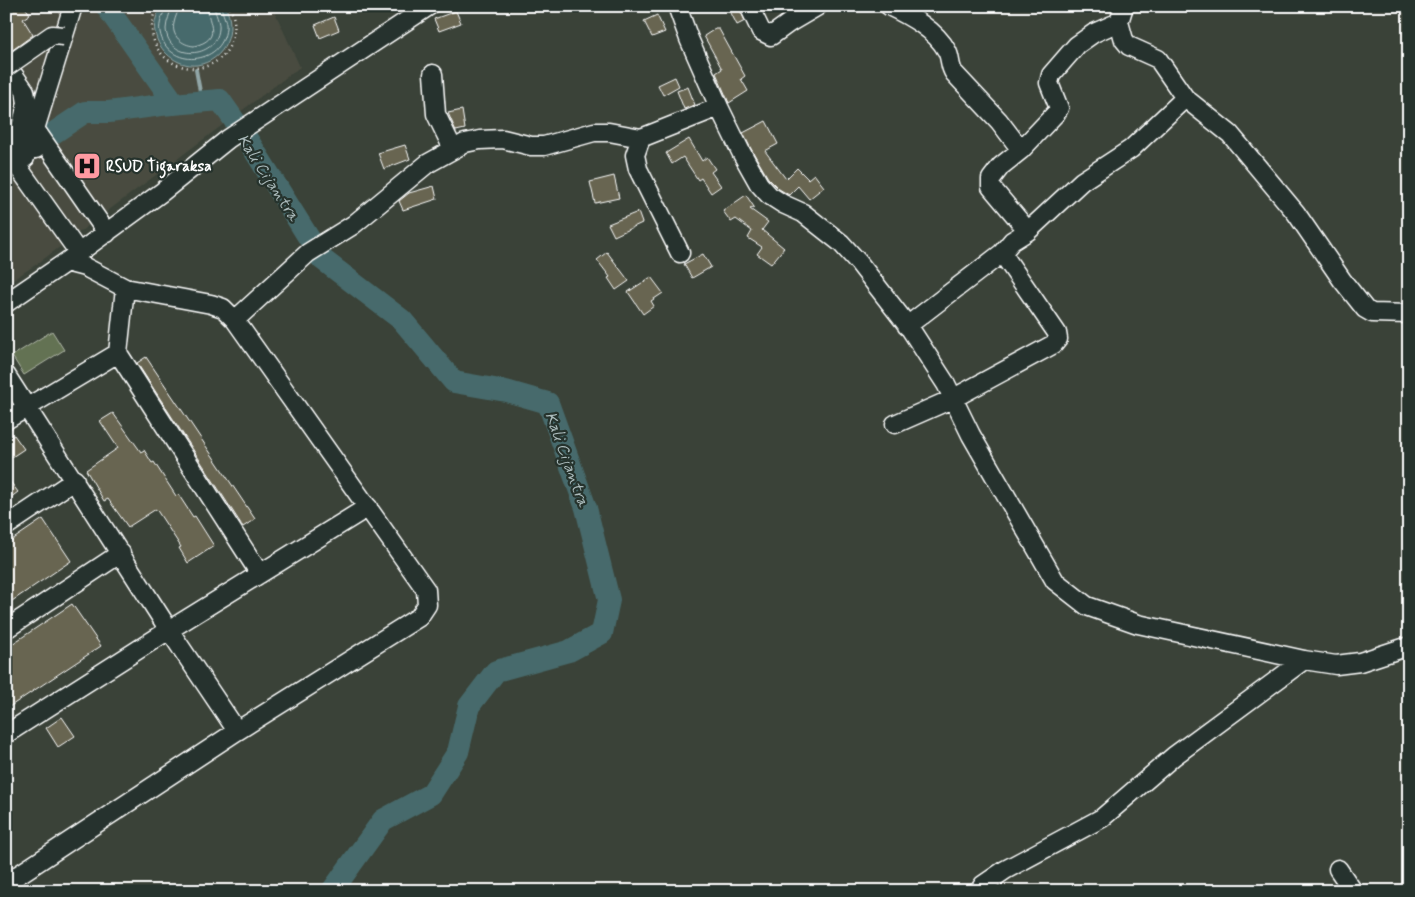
<svg xmlns="http://www.w3.org/2000/svg" width="1415" height="897" font-family="Mynerve,sans-serif">
  <style>
    .built { fill: #484c40 }
    .green { fill: #637253; stroke: #b1b8a9 }
    .water { fill: #476b6c; stroke: #91a6a7 }
    .lines { fill: none; stroke-linecap: round; stroke-linejoin: round }
    .shore { stroke: #b5c4c4; stroke-width: 1 }
    .stream { stroke: #91a6a7; stroke-width: 4 }
    .river { stroke: #476b6c; stroke-width: 22 }
    .building { fill: #676551; stroke: #fff }
    .minor-casing { stroke: #fff; stroke-width: 21 }
    .path { stroke: #fff; stroke-width: 2.5; stroke-dasharray: 1 4; stroke-linecap: butt }
    .minor { stroke: #26332d; stroke-width: 18 }
    .minor-bridge-casing { stroke: #fff; stroke-width: 21; stroke-linecap: butt }
    .minor-bridge { stroke: #26332d; stroke-width: 18 }
    .labels { text-anchor: middle; stroke-width: 4.5; stroke-linejoin: round; paint-order: stroke }
    .poi-label { font-size: 15px; font-weight: bold; fill: #fff; stroke: #26332d; text-anchor: start }
    .water-label { font-size: 16px; font-style: italic; fill: #acbcbd; stroke: #26332d }
  </style>
  <rect width="100%" height="100%" fill="#3a4238"/>
  <filter id="ink" filterUnits="userSpaceOnUse"><feTurbulence type="fractalNoise" baseFrequency=".02" numOctaves="2"/><feDisplacementMap in="SourceGraphic" scale="10" xChannelSelector="R" yChannelSelector="G"/><feConvolveMatrix kernelMatrix="1 2 1 2 8 2 1 2 1" color-interpolation-filters="sRGB"/></filter>
  <g filter="url(#ink)">
    <path class="built" d="M6,6H272L300,67L37,264L6,284Z"/>
    <path class="green" d="M52,331L64,350L24,375L12,356Z"/>
    <path class="water" d="M161,6H225C238,30 225,61 197,65C177,67 158,51 155,32C153,23 157,15 161,6Z"/>
    <g class="lines">
      <path class="shore" d="M165,6C164,15 158,23 160,32C167,70 223,66 226,28C227,20 222,14 221,6
        M171,6C171,14 166,21 166,29C168,61 216,60 219,29C220,21 215,14 214,6
        M179,6C178,13 175,17 174,23C171,36 182,45 194,46C223,39 208,24 207,6"/>
      <path class="stream" d="M196,70L202,102"/>
      <path class="river" d="M106,6L175,104
        M25,152L85,112H109L161,105L220,100L246,137L322,259L402,320L454,382L506,391L548,403L586,508L609,600L602,633L569,651L496,671L469,706L458,752L431,794L383,820L332,891"/>
    </g>
    <path class="building" d="M6,6H24L30,14L23,19L33,35L7,54Z
      M739,7L745,21L737,25L730,11Z
      M456,11L461,23L439,31L434,19Z
      M657,15L665,32L652,37L644,21Z
      M334,17L339,30L320,38L315,25Z
      M715,29H719L745,76L741,79L748,91L729,103L716,73L722,69L704,36Z
      M675,77L679,86L663,95L658,85Z
      M688,87L695,105L684,109L677,91Z
      M462,110L465,129L456,131L448,113Z
      M766,121L778,144L765,151L786,179L797,168L808,179L814,174L824,187L809,199L798,186L789,195L779,189L768,178L750,147L743,133Z
      M689,139L702,161L707,157L715,169L711,172L721,186L711,193L701,178L698,180L683,157L672,164L666,153Z
      M405,145L410,159L384,169L378,153Z
      M614,176L619,198L595,203L590,182Z
      M434,186L437,199L403,210L399,201L409,193Z
      M746,195L754,207L750,209L768,222L762,230L784,248L771,264L757,254L762,247L748,238L752,231L736,219L731,222L723,211Z
      M638,212L642,223L614,236L608,224Z
      M607,252L629,281L616,290L608,278L610,277L597,260Z
      M703,254L711,267L692,278L684,264Z
      M651,277L663,293L651,301L654,306L643,314L628,292Z
      M146,357L255,519L243,527L137,363Z
      M113,413L141,452L144,450L152,463L154,462L176,496L178,494L193,517L195,516L214,546L188,563L179,548L181,547L156,509L128,527L108,499L104,501L86,470L118,448L100,421Z
      M14,435L24,449L6,461V440Z
      M6,476L18,492L6,501Z
      M43,519L71,561L6,605V544Z
      M72,604L101,646L6,709V648Z
      M62,717L75,736L58,747L46,728Z"/>
    <g class="lines">
      <g class="minor-casing">
        <path id="minor" d="M73,6L35,129L107,233
          M677,6L689,39L719,107L741,152L759,184L769,195L783,204L803,213L841,243L859,263L911,330L946,384L971,435L1055,581L1087,606L1138,624L1304,660L1336,665L1360,662L1409,646
          M749,6L761,31L771,36L789,23L818,6
          M889,6C910,16 936,30 947,51C951,58 949,66 954,73L999,121L1021,150
          M1119,22L1124,40L1129,46L1158,59L1185,98L1230,134L1296,213L1342,280L1365,309L1372,313L1409,314
          M6,64L25,91L27,103L21,128L36,149
          M433,74L436,114L453,149
          M6,135L9,136L25,158
          M641,138L635,155L638,169L680,253
          M6,150L79,253
          M1028,231L991,187V179L1001,166L1021,150L1056,113L1059,108L1049,83L1051,75L1077,45L1094,33L1119,22L1124,6
          M66,262L162,192L228,139L429,6
          M125,288L118,353L260,574
          M6,303L66,262L85,267L125,288L211,304L223,308L235,320L426,590L427,605L419,617L237,731L6,883
          M235,320L308,253L353,225L427,164L465,143L480,140L503,139L531,146H544L594,132H609L641,138L719,107
          M907,326L1002,253
          M6,375L169,630L237,731
          M6,420L118,353
          M895,424L952,399L1054,344L1058,339L1057,333L1002,253L1012,241L1028,231L1082,181L1131,149L1185,98
          M6,526L75,480
          M6,629L121,553
          M6,734L169,630L368,507
          M1338,869L1353,891
          M979,891L983,885L1005,870L1102,818L1174,756L1304,660"/>
      </g>
      <path class="path" d="M157,6C130,68 219,93 233,36C236,25 234,16 229,6"/>
      <use href="#minor" class="minor"/>
      <g class="minor-bridge-casing">
        <path id="minor-bridge" d="M6,67L52,35L64,36"/>
      </g>
      <use href="#minor-bridge" class="minor-bridge"/>
    </g>
  </g>
  <defs>
    <g id="hospital-square" transform="scale(1.4375)"><rect x="-9" y="-9" width="18" height="18" rx="4" fill="#ff9aa2" stroke="#26332d"/><path d="M-5-5h3v3.5h4V-5h3V5h-3V1.5h-4V5h-3Z" fill="#111"/></g>
  </defs>
  <g fill-rule="evenodd">
    <use href="#hospital-square" x="87" y="166"/>
  </g>
  <g class="labels">
    <g class="poi-label">
      <text x="106" y="171">RSUD Tigaraksa</text>
    </g>
    <g class="water-label">
      <text transform="translate(269 177) rotate(57)" y="6">Kali Cijantra</text>
      <text transform="translate(568 459) rotate(70)" y="6">Kali Cijantra</text>
    </g>
  </g>
  <rect width="1415" height="897" fill="none" stroke="#26332d" stroke-width="25"/>
  <rect x="12" y="12" width="1390" height="872" fill="none" stroke="#fff" stroke-width="2" filter="url(#ink)"/>
</svg>
